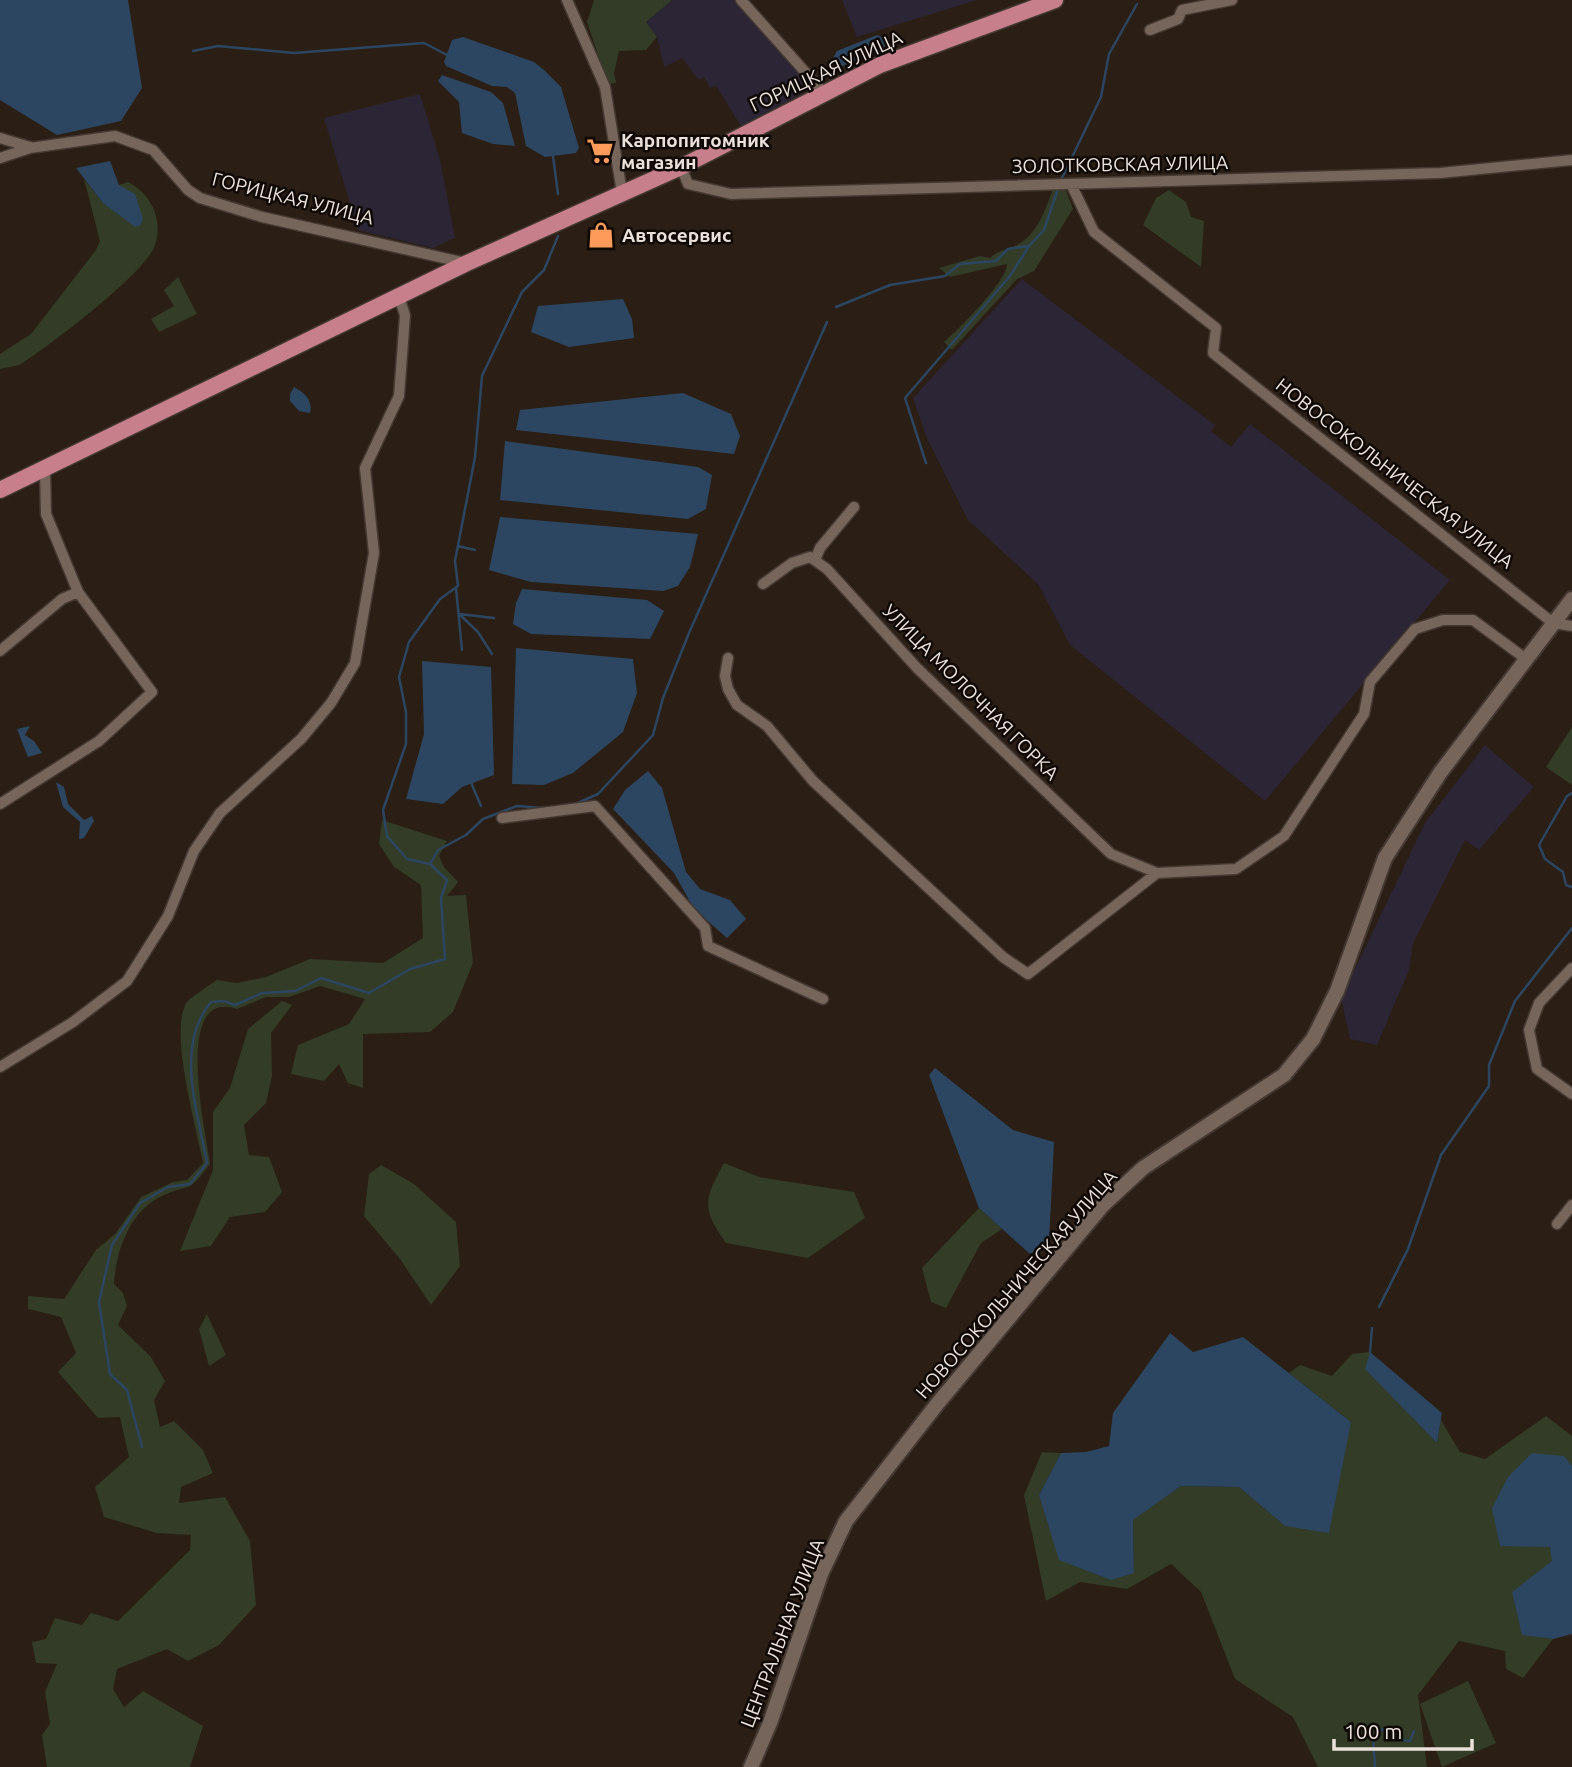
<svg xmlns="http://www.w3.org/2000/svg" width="1572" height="1767" font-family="Ubuntu,sans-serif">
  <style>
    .industrial { fill: #2b2535 }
    .green { fill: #323c26 }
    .water { fill: #2c4661 }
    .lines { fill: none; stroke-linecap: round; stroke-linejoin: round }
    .stream { stroke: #2c4661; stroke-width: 2.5 }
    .minor-casing { stroke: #433832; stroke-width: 13 }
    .secondary-casing { stroke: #433832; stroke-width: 18 }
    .primary-casing { stroke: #433832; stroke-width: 19 }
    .minor { stroke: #75655a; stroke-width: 10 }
    .secondary { stroke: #75655a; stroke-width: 14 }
    .primary { stroke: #c77f8c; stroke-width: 16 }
    .labels { text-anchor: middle; stroke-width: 5; stroke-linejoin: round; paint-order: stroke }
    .street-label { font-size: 19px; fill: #ebe1db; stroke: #0f0906 }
    .poi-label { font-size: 19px; font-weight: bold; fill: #ebe1db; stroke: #0f0906; text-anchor: start }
  </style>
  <rect width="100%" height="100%" fill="#2b1e14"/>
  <path class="industrial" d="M672,0H738L804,81L803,93L741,126L716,86L710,88L704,77L699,80L682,58L664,67L657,37L646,22Z
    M842,0H977L857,37Z
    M420,94L440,160L455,238L433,248L358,230L324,118Z
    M1022,279L1215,425L1211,431L1231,447L1250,424L1450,580L1265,801L1070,645L1038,584L968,520L926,436L913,398Z
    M1485,745L1534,787L1479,850L1465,840L1413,943L1409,970L1377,1045L1350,1039L1341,998L1425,823Z"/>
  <path class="green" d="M594,0H672L646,22L657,37L646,50L619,51L614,73L616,83L608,84L587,22Z
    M84,179L103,203L119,185L128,182C150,193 164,219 155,245C145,274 49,346 21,364C15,367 7,367 0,369V354L31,334L96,250L100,241Z
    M1054,186L1065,188L1073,209L1034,271L1017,279L952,350L944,342C959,329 1007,281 1007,264L950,277L939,268L980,256L990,258C999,249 1010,250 1020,243C1039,232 1047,205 1054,186Z
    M1169,190L1186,202L1191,217L1204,221L1201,267L1143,225L1156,198Z
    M178,277L197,314L159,332L151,319L174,306L164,290Z
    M1572,727V785L1546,767Z
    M382,820L447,841L439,856L444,867L458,882L447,896L466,895L473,963L453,1012L430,1032L363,1034V1088L348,1083L339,1064L324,1081L291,1074L298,1045L349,1024L365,999L320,986L289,997H266L237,1009C172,987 206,1132 210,1164C186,1196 192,1182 162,1196C129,1212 116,1251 114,1284L123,1293L127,1306L118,1325L151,1357L165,1381L154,1400L160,1427L174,1421L203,1450L213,1473L181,1487L179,1503L225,1497L250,1541L256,1605L219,1645L188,1661L167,1649L117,1669L113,1689L124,1707L143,1691L203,1726L190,1767H47L42,1735L50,1724L45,1692L57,1664L36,1663L32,1642L46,1639L55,1618L82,1625L91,1613L118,1621L190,1550L191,1535L157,1533L104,1517L95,1487L129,1457L120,1417L98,1418L58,1372L76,1353L61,1317L28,1309V1296L64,1299L96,1250L116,1233L141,1197L173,1182L187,1180L203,1163C197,1129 168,1030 187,1002C190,998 211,984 217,980L237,983L266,977L310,959L383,963L423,938L421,885L394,867L379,844Z
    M282,1001L292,1005L271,1033L272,1076L266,1103L244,1125L249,1155L269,1157L282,1192L265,1212L230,1217L211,1246L180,1251L213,1170V1112L230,1088L248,1029Z
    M724,1163L759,1177L854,1192L865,1218L808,1258L726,1243C701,1208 704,1199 724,1163Z
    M381,1165L414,1184L456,1222L460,1266L431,1305L400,1259L364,1216L369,1174Z
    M979,1208L1002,1229L981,1243L946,1308L931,1302L922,1268Z
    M207,1314L226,1355L209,1366L199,1329Z
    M1370,1352L1366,1369L1437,1443L1441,1420L1460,1452L1485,1459L1546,1416L1572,1436V1466L1563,1456L1550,1546L1553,1560L1522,1634L1553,1639L1523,1678L1506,1669L1505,1651L1459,1641L1418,1695L1427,1767H1318L1293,1717L1235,1679L1201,1592L1171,1564L1127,1589L1080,1582L1046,1601L1024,1495L1042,1452L1061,1453L1039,1495L1134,1573L1133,1519L1181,1486L1239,1487L1285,1526L1351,1422L1289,1373L1300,1365L1332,1376L1352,1354Z
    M1468,1681L1496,1743L1442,1767L1420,1704Z"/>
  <path class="water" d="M0,0H128L142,88L121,121L57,135L0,100Z
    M877,35L884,38L885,46L881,51L840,67L835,65L833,58L837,51Z
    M463,37L534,62L544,70L561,87L579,148L576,153L545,157L526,146L515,93L507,87L492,86L446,66L444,62L452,40Z
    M442,75L491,92L503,103L515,146L493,144L462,133L459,102L438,81Z
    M110,161L119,185L135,194L143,219L140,226L135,227L103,203L76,168Z
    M623,299L632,319L634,338L569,347L531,332L538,306Z
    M294,387C305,393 313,400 310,413L299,411L290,401V394Z
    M683,393L731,414L740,436L734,454L516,430L520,410Z
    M505,441L698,467L712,475L706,509L688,519L500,500Z
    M500,517L698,534L690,567L678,586L663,591L531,582L489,570Z
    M522,589L647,600L664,611L650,639L531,634L513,624L516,603Z
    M516,648L633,659L637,693L623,732L573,773L544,785L512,784Z
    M422,661L491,667L494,775L462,787L443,804L406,799L424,734Z
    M30,726L25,735L34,741L42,753L28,757L17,729Z
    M648,771L662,788L686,872L700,889L730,900L746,919L727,938L694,909L674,873L613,809L625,790Z
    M56,782L64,787L68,804L84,820L92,816L94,821L84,838L79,839L80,822L63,807Z
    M935,1068L1013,1130L1054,1142L1049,1242L1030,1254L979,1208L929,1075Z
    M1170,1333L1193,1352L1243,1337L1351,1422L1329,1533L1285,1526L1239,1487L1181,1486L1133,1520L1134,1573L1111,1580L1059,1560L1039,1495L1061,1453L1086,1452L1109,1446L1113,1413Z
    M1370,1352L1442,1413L1437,1443L1365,1369Z
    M1532,1453L1564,1456L1572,1466V1634L1553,1639L1522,1635L1512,1592L1552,1561L1550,1547L1500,1546L1492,1508L1508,1477Z"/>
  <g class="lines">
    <path class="stream" d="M193,51L218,46L294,53L424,43L449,56
      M553,156L558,194
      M1061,180L1101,97L1109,54L1137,4
      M836,307L890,285L945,276L960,264L996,261L1008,249L1029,246L1044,230L1059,186
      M926,463L905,398L1010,276L1029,246
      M458,546L475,550
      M456,588L462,650
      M459,614L478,632L492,654
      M459,614L494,618
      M470,780L481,806
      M1572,793L1567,796L1539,845L1545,859L1563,872L1566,885L1572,887
      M573,805L598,794L653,735L663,698L689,633L827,322
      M430,864L438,850L466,835L483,819L517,806L543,808
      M1379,1307L1408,1249L1441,1155L1489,1086V1065L1515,1001L1572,928
      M1370,1352L1372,1328
      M142,1447L127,1390L110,1374L99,1302L112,1245L140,1203L168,1187L190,1184L207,1163C198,1112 174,1046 211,1002L224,1001L235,1005L262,993L295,991L321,978L369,993L410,969L445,959L441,898L447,880L430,864L407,859L387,836L383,810L406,744V712L399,677L409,642L440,599L458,586L455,561L475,457L482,376L522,292L544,270L558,236
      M1375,1767L1373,1736L1382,1729L1394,1739L1410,1741L1414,1731"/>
    <g class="minor-casing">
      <path id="minor" d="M567,0L605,87L622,193
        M741,0L823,92
        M1150,30L1178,19L1182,10L1232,0
        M0,138L30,147
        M0,158L30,148L115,136L153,150L188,190L200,198L262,217L466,263
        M681,167L688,184L731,194L1440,173L1572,160
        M1071,184L1094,232L1216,328L1213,353L1553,623L1572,626
        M815,560L820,548L854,507
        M763,584L792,563L810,557L827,569L917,668L1111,854L1157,873
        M0,651L62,599L78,592
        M728,658L725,676L728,689L737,705L767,726L813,781L1003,957L1028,974L1157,873L1236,869L1284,836L1364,714L1370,682L1415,629L1443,620H1473L1526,659
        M0,804L99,741L152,692L78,592L46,514L45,468
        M502,818L595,806L705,928L708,946L823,999
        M1572,968L1539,1003L1529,1030L1537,1069L1572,1094
        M0,1067L73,1022L127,981L168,916L194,851L220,813L301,739L331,703L355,663L374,553L365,468L399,396L405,315L399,297
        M1557,1224L1572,1205"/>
    </g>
    <g class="secondary-casing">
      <path id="secondary" d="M751,1767L770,1723L821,1574L846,1521L938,1403L1103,1205L1143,1168L1284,1075L1313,1039L1337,991L1385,858L1440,773L1572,599"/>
    </g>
    <g class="primary-casing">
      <path id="primary" d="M0,490L467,263L681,167L880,65L1055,0"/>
    </g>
    <use href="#minor" class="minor"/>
    <use href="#secondary" class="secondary"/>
    <use href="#primary" class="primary"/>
  </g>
  <defs>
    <g id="supermarket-bare" transform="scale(2.1)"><path d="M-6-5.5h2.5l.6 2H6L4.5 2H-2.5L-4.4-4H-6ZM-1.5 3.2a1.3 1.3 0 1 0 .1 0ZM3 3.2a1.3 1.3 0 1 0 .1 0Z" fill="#ff9b5a" stroke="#0f0906" stroke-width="2.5" paint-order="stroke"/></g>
    <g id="shop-bare" transform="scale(2.1)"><path d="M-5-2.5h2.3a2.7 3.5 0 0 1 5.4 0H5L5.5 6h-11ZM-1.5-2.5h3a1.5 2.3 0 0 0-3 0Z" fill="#ff9b5a" stroke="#0f0906" stroke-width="2.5" paint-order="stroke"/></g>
  </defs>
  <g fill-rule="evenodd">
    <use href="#supermarket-bare" x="600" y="151"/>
    <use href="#shop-bare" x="601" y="235"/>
  </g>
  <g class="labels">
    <g class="street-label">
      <text transform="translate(826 71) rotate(-25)" y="7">ГОРИЦКАЯ УЛИЦА</text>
      <text transform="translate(1120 164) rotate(-1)" y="7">ЗОЛОТКОВСКАЯ УЛИЦА</text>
      <text transform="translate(293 198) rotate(14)" y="7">ГОРИЦКАЯ УЛИЦА</text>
      <text transform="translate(1395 473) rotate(38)" y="7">НОВОСОКОЛЬНИЧЕСКАЯ УЛИЦА</text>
      <text transform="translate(971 692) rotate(45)" y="7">УЛИЦА МОЛОЧНАЯ ГОРКА</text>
      <text transform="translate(1016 1284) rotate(-49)" y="7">НОВОСОКОЛЬНИЧЕСКАЯ УЛИЦА</text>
      <text transform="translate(782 1633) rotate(-69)" y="7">ЦЕНТРАЛЬНАЯ УЛИЦА</text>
    </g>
    <g class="poi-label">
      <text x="621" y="147">Карпопитомник<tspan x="621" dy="22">магазин</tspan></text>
      <text x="622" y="242">Автосервис</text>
    </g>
  </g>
  <path d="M1334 1739v10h138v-10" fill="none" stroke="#ebe1db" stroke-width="3.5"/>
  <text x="1344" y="1739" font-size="21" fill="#ebe1db" stroke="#0f0906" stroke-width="5" paint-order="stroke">100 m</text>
</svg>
